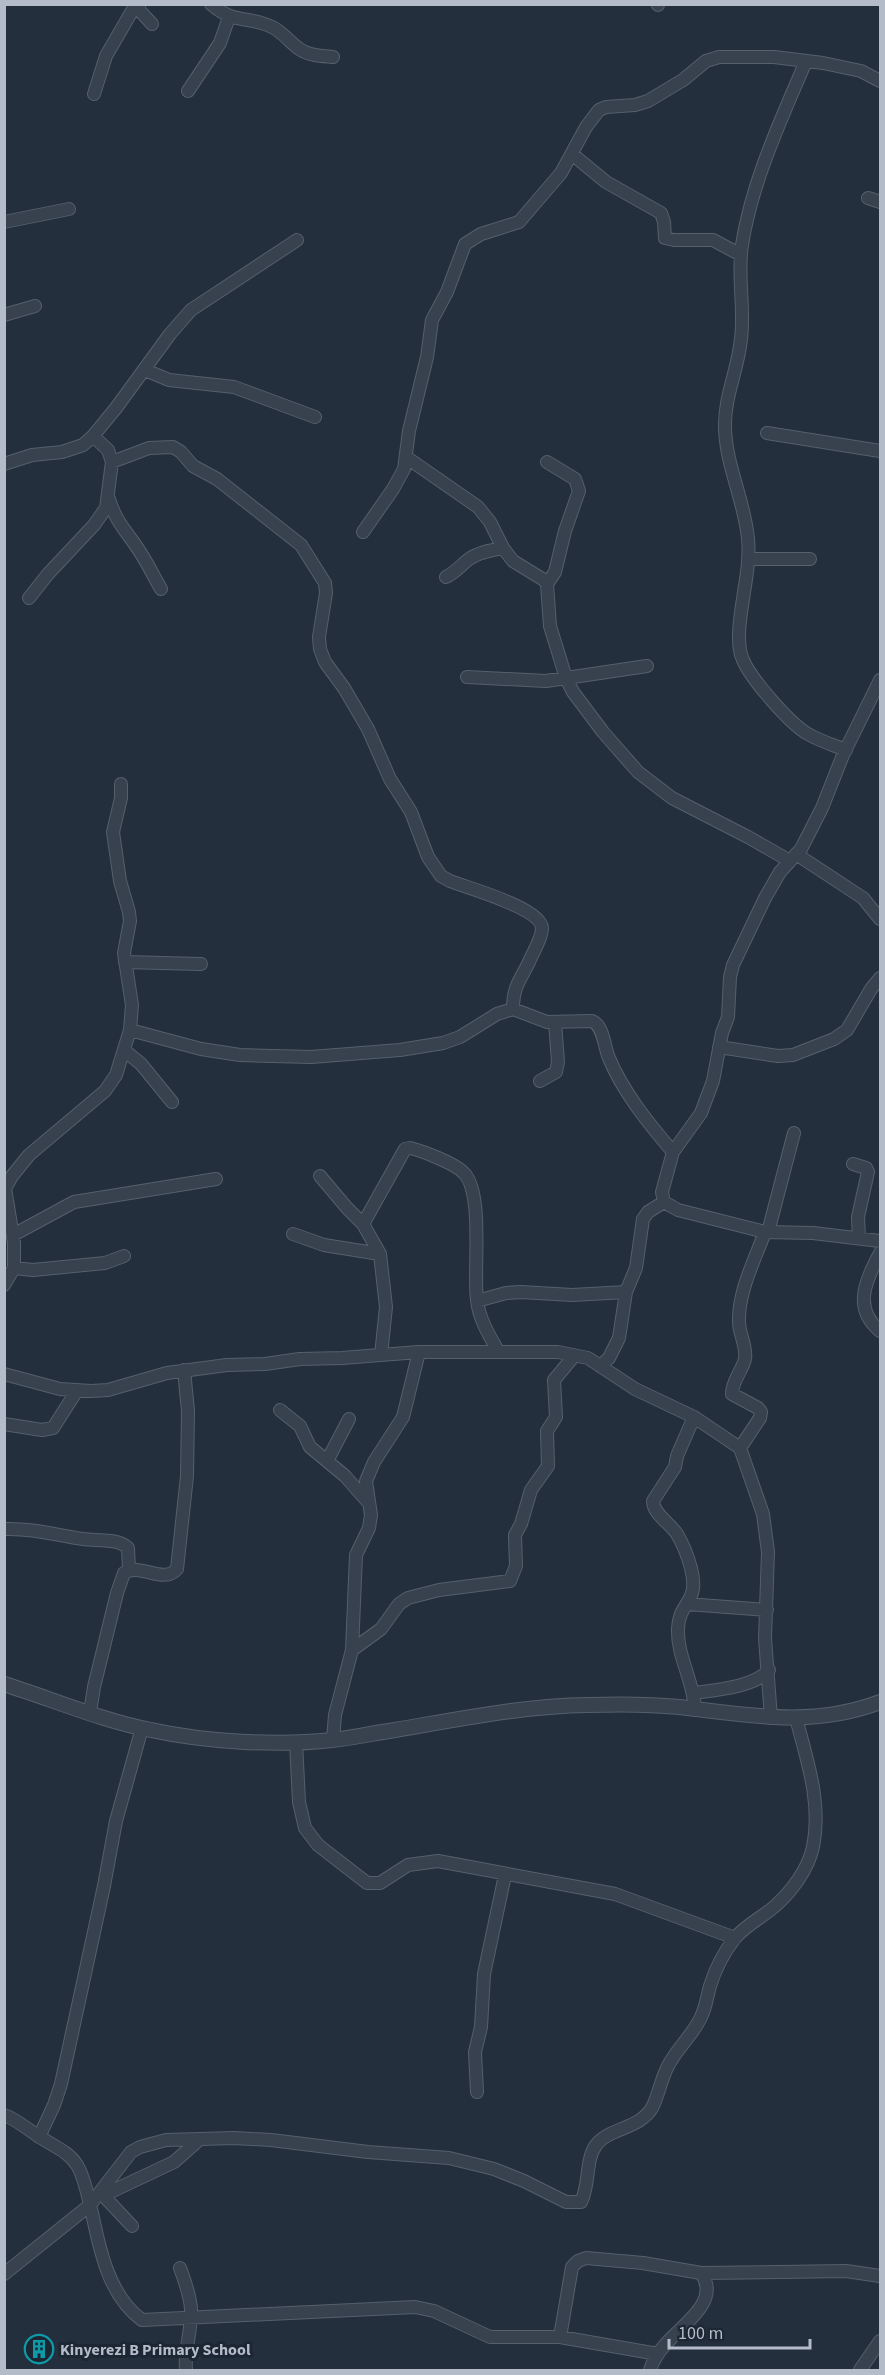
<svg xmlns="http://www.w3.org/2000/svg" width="885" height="2375" font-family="'Source Sans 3',sans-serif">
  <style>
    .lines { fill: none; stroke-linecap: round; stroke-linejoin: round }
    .minor-casing { stroke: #565f6c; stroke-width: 14 }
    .tertiary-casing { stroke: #565f6c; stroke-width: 16 }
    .minor { stroke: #38414e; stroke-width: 12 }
    .tertiary { stroke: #38414e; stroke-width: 14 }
    .labels { text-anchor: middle; stroke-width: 6; stroke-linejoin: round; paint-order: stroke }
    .poi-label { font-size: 16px; font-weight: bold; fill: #b4bcc9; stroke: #1d2633; text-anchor: start }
  </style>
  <rect width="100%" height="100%" fill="#242f3e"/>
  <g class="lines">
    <g class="minor-casing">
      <path id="minor" d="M138,4L140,11L152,24
        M211,4C235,25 247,15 272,27C283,32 291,44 301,50C310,56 323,56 333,57
        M658,4V5
        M806,61C781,120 752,181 742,245C737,275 745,308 741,339C738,370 724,397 725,428C726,466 745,502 748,539C751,570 740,602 739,634C739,643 739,652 743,660C751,679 790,724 808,734C820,741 833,745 846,750
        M188,91L220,43L229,17
        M94,94L106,56L136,4
        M572,154L606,182L661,213L664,222L665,238L674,240H713L741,255
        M868,198L880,202
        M4,222L69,209
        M4,315L35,306
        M145,370L169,380L234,387L315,417
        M767,433L880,451
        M406,457L478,507L490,522L503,548L513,561L544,580L547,584L550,626L566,678L573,692L603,732L638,772L672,798L748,837L790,861
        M112,462L149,448L173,447L181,452L193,466L217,479L301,545L325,583L326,593L319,637L320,649L325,662L344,688L368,729L390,779L411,812L428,857L441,876L450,881C468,888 541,908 542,928C542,939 533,952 529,962C520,981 513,986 513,1009
        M547,462L575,479L579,491L565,531L555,572L547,584
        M4,464L32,455L62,452L83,445L93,436L116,408L170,334L191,310L297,240
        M109,499C117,525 127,531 140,552C148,564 154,577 161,589
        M363,532L393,489L404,469L409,431L427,357L432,320L447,292L465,244L481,234L519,222L561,173L586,127L599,110L606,107L635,105L648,101L683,80L706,61L719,57H774L823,63L861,71L880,81
        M748,559H810
        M446,577C456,572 461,565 469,559C479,552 492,550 503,548
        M29,598L48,574L94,525L106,508L112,462L108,450L93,436
        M467,677L546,681L647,666
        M880,680L843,755L822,808L801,849L780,872L765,898L733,965L730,977L728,1017L722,1033L713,1081L701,1113L673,1152L662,1192L664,1202L678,1210L765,1232L813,1233L880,1241
        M796,854L863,898L880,919
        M125,962L201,964
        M130,1030L201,1049L240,1055L311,1057L400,1050L443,1043L460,1037L497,1014L513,1009L547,1022L592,1021C604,1026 604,1047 609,1058C623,1092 649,1124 673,1152
        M719,1047L778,1056L793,1055L834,1039L847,1030L871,989L880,978
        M124,1050L141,1064L172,1102
        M540,1081L556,1072L558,1062L555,1022
        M853,1164L866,1168L868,1172L858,1217L859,1238
        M320,1176L347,1208L363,1224
        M4,1182L14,1243V1268L4,1285
        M6,1187L12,1176L29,1155L105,1091L116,1075L130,1030L132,1005L124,953L130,921L129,912L120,881L113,832L121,798V784
        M765,1232C755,1259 738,1292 739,1322C739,1334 747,1346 745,1359C742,1371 732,1381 732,1394L758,1408L761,1412L760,1418L740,1448L763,1514L768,1552L765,1638L771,1718
        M768,1232L794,1133
        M293,1234L324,1245L380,1254
        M13,1235L74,1202L216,1179
        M880,1253C866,1280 852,1308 880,1331
        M14,1268L33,1270L105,1263L124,1256
        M477,1301L506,1293L521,1292L572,1295L626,1292
        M381,1355L386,1307L380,1254L363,1224L405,1149L410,1148C423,1151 456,1164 464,1173C484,1194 473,1272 477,1300C479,1319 489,1335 498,1351
        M600,1366L609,1358L619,1338L626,1292L636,1268L643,1219L648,1212L664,1202
        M4,1374L60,1389L91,1391L108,1390L167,1373L227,1365L265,1364L300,1359L342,1358L419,1352H558L588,1358L635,1389L694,1417L740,1448
        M280,1410L300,1426L310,1447L345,1476L367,1501
        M694,1417L677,1456L675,1467L653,1501C653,1514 670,1523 677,1534C683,1544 688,1557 691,1568C700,1605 679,1600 678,1629C677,1657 694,1681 695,1710
        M4,1424L42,1430L53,1428L76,1392
        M327,1461L349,1419
        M4,1529C32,1528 56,1535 83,1539C96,1541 118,1538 128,1548L129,1570
        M687,1604L767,1610
        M352,1650L381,1629L399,1604L408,1598L439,1590L510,1581L516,1566L515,1535L521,1524L531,1490L548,1466L547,1431L556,1417L554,1380L574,1356
        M694,1693C715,1690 755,1687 769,1670
        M90,1712L94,1687L117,1593L124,1573C140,1562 163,1585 177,1569L187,1476L188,1411L184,1370
        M333,1740L335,1715L352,1650L356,1555L369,1528L371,1515L366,1481L374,1462L403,1417L419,1352
        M296,1742L299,1802L305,1828L318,1845L367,1883H380L408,1865L438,1861L615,1894L735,1938
        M477,2092L475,2052L481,2027L484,1974L505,1875
        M4,2115C18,2120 28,2130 40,2137C53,2146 68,2151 77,2165C85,2178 88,2198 92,2213C100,2251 109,2296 142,2320L415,2307L434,2311L490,2337H560L658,2354
        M39,2137L54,2105L61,2084L104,1886L116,1821L142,1728
        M100,2192L132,2226
        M104,2195L174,2162L200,2139
        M180,2268C185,2282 190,2294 191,2309C192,2330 184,2350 186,2370
        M4,2274L90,2205L131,2152L140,2147L166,2140L234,2138L271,2140L368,2152L449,2158L494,2169L524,2181L566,2202H581C590,2185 585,2160 596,2145C610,2127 638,2130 652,2108C659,2094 661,2079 668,2066C677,2048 693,2035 701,2017C706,2007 707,1997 710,1986C715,1970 724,1952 735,1938C746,1925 761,1918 774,1907C791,1892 808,1870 813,1847C822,1803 807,1760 796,1718
        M560,2337L572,2267L578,2261L586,2258L643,2263L701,2273L846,2271L880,2276
        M650,2370C653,2361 658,2353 664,2346C680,2326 722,2302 701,2273
        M860,2370L880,2341"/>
    </g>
    <g class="tertiary-casing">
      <path id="tertiary" d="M4,1684C52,1699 103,1721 151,1730C206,1742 277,1746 332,1740C353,1738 374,1733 395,1730C459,1719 523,1706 588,1705C618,1704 649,1704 679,1707C748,1715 812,1728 880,1702"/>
    </g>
    <use href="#minor" class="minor"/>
    <use href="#tertiary" class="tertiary"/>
  </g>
  <defs>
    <g id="building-ring" transform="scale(1.5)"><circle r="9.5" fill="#1d2633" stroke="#0f9aa8" stroke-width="1.5"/><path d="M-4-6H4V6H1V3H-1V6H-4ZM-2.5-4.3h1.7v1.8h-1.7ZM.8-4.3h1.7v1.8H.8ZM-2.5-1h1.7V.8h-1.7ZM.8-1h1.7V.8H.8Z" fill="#0f9aa8"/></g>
  </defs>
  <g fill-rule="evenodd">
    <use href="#building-ring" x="39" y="2349"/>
  </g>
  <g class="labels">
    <g class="poi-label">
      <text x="60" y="2355">Kinyerezi B Primary School</text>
    </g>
  </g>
  <rect width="885" height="2375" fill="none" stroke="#b4bcc9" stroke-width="12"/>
  <path d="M669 2339v9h141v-9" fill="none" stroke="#b4bcc9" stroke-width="3"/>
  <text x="678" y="2339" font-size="18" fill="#b4bcc9" stroke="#1d2633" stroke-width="4.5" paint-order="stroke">100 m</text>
</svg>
